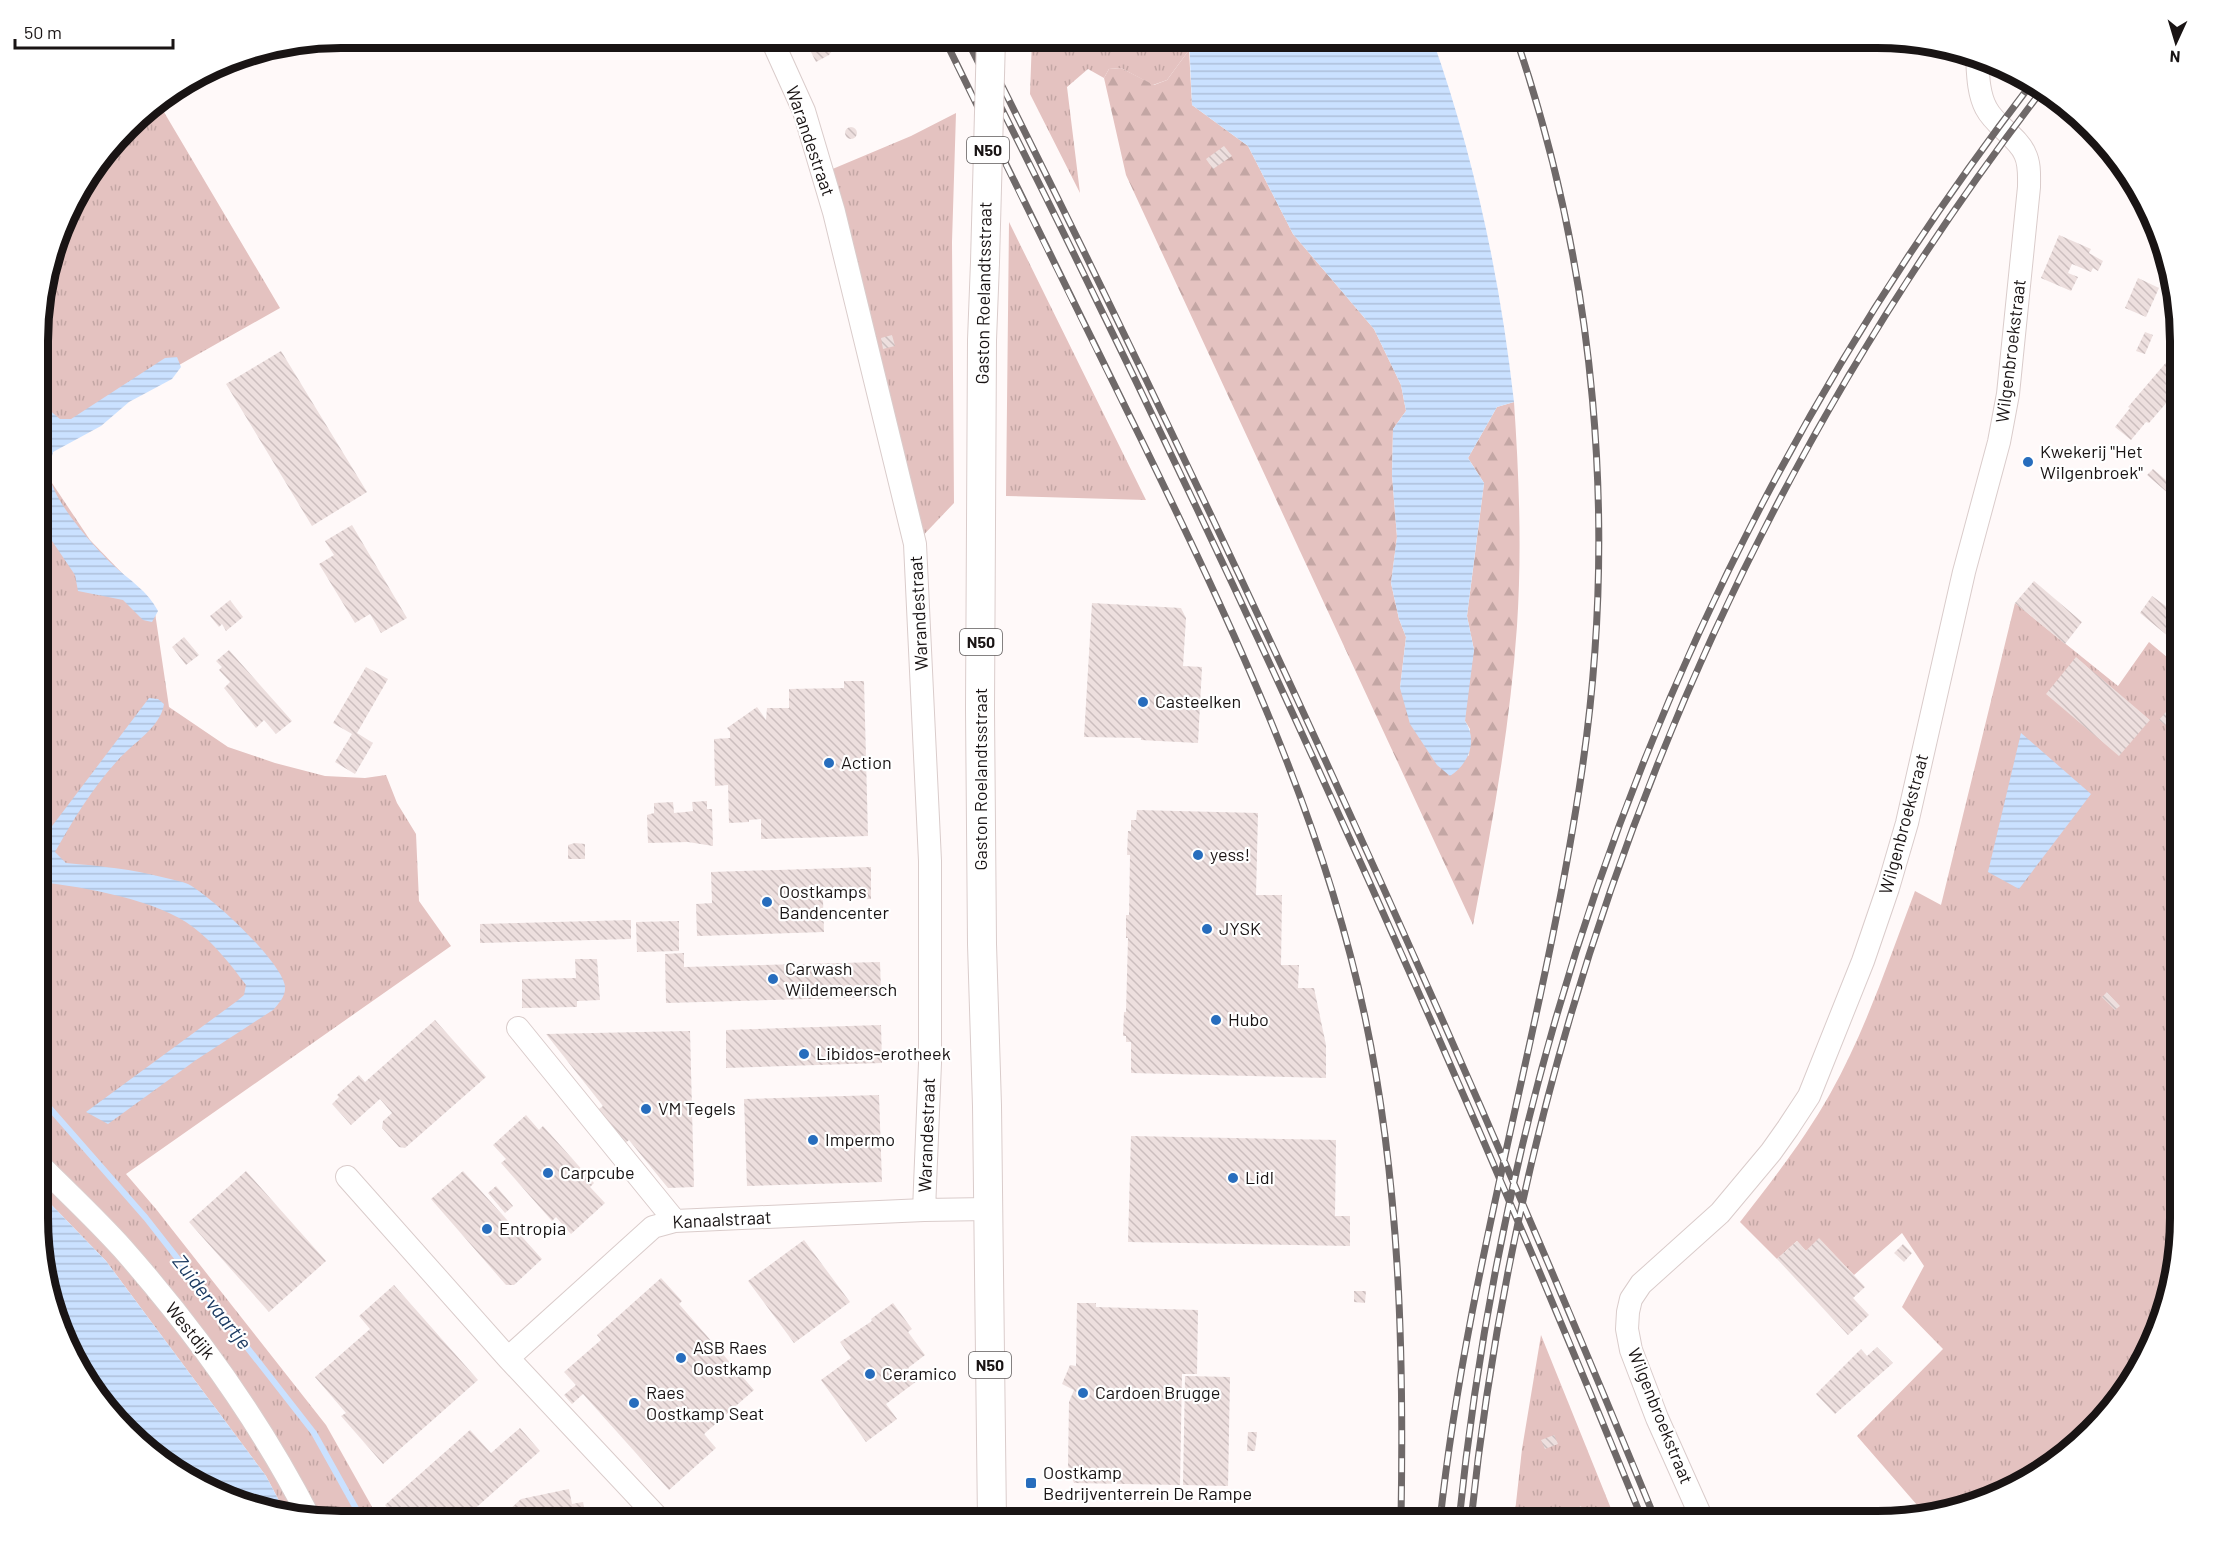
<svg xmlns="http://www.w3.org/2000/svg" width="2218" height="1559" font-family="Barlow,sans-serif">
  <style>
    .grass { fill: url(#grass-tufts) }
    .forest { fill: url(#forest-firs) }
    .water { fill: url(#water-rules) }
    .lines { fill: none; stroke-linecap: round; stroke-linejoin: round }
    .stream { stroke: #cae1ff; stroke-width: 6 }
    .building { fill: url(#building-back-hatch) }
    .minor-casing { stroke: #dacccb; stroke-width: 24 }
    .major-casing { stroke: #dacccb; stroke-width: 30 }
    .minor { stroke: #fff; stroke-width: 22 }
    .major { stroke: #fff; stroke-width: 28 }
    .rail-casing { stroke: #6f6969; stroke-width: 7 }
    .rail { stroke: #fff; stroke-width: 4.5; stroke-dasharray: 14; stroke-linecap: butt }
    .major-bridge-casing { stroke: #dacccb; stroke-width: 30; stroke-linecap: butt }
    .major-bridge { stroke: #fff; stroke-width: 28 }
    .poi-dot { fill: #276dbd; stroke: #fff; stroke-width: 2 }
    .labels { text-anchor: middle; stroke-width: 4.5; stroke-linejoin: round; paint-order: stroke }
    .shield { fill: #fff; stroke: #5e5a5a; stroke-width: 1.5 }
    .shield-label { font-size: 16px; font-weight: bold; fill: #191414 }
    .street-label { font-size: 18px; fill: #191414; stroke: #fff }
    .poi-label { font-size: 18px; fill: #191414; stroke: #fff; text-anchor: start }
    .water-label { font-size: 20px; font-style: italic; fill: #1d3c63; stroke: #fff }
    .rim { fill: none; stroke: #191414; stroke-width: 8 }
  </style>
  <defs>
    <pattern id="grass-tufts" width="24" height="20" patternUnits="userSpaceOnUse" patternTransform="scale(1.5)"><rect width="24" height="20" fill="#e4c2c0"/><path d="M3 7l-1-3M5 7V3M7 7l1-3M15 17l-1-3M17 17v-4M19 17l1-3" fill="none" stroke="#c3a6a4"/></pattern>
    <pattern id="forest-firs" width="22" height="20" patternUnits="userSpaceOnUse" patternTransform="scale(1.5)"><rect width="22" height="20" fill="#e4c2c0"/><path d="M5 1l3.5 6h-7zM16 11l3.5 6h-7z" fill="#c3a6a4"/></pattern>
    <pattern id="water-rules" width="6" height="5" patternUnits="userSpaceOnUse" patternTransform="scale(1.5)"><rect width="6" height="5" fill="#cae1ff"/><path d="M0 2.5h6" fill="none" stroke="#adc0da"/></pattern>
    <pattern id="building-back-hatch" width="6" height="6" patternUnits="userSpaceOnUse" patternTransform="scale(1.5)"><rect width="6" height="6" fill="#eddfde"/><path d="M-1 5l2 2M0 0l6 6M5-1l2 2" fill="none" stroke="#cbbebe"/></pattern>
  </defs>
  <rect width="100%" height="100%" fill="#fff9f9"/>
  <path class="grass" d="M1032,38H1189V50L1167,80L1153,85L1121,68L1109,69L1104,78L1088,69L1067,87L1080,193L1030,94Z
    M158,102L280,308L50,438L43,458L52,483L90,540L154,606L169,707L228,747L275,763L325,776L365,778L386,775L397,803L416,834L419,901L451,946L126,1174L156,1209L326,1425L380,1521H321L286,1514L266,1476L106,1261L40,1193V301L69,206L140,113Z
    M956,113L952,242L954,503L915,544L823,173L911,136Z
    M1009,222L1146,500L1006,496Z
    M2015,603L2118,686L2149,642L2180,668V1238L2164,1316L2118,1403L2062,1459L2012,1490L1956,1511L1918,1516L1924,1513L1857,1436L1943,1349L1902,1307L1924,1266L1902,1233L1854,1275L1819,1239L1806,1251L1797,1241L1777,1259L1740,1222C1772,1181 1804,1140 1830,1094C1866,1030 1889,959 1915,891L1941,905Z
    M1541,1335L1616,1521H1514L1522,1449Z"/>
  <path class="forest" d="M1189,50L1192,105L1248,146L1293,234L1374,329L1401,385L1406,411L1393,429L1392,475L1397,537L1391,583L1399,619L1406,637L1400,688L1469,756L1470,729L1465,721L1466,697L1474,650L1467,616L1484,483L1468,458L1497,407L1514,402C1519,476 1522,551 1517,626C1510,727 1492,826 1473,925L1126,175L1104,78L1109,69L1121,68L1154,85L1167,80Z"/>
  <path class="water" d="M1189,38H1432C1474,156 1500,277 1514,402L1497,407L1468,458L1484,483L1467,616L1474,650L1465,721C1478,740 1469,764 1450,776L1437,765L1410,724L1400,688L1406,637L1399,619L1391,583L1397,537L1392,475L1393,429L1406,411L1401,385L1374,329L1293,234L1248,146L1192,105Z
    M177,357L181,367L172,379L129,402L101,426L53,452C52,457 50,464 49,470C48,496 94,547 113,565C129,580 148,591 158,611L152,622L143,620L123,600L78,591L75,575L46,532L40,530V379L47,394L48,409L60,419H71L165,358Z
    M149,698L158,699L164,704C161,727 133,743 118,760C93,787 73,820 55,852L66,863C100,866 132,869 166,878C173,880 181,881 188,884C211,896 281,961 285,986C286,996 279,1003 273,1010L196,1060L108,1124L86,1112L237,1001L244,995L246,985C231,965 213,942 193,927C158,900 84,887 40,882V842Z
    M2021,733L2091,794L2019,889L1988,872Z
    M40,1193L106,1261L266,1476L286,1514L243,1505L156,1459L78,1370L40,1258Z"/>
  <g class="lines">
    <path class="stream" d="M40,1097L146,1218L314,1433L363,1521"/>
  </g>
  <path class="building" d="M797,38H842L829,55L816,62L809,48L804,50Z
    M845 133a6 6 0 1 1 12 0a6 6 0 1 1-12 0Z
    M1224,146L1232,156L1213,169L1206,159Z
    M2059,235L2091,249L2089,253L2103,261L2098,271L2093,268L2091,272L2072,264L2068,273L2078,277L2071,291L2041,278Z
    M2138,278L2159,288L2146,317L2125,308Z
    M2145,332L2153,335L2145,354L2136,351Z
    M892,335L895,346L883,349L881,338Z
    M281,351L367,492L312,526L226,384Z
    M2180,351V387L2149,423L2146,422L2131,440L2115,427L2130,408L2128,407L2169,359L2171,361Z
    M2153,469L2174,487L2169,494L2147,475Z
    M352,525L407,618L381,633L370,614L355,623L319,564L334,555L325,541Z
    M2034,581L2082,622L2065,644L2015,603Z
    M2152,596L2174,612L2180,605V646L2140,613Z
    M230,600L243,617L226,631L222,624L219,627L210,616Z
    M1092,603L1181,608L1186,618L1183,666L1202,667L1198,743L1141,740V738L1084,737Z
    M184,637L199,655L186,665L172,647Z
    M229,650L292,721L276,734L264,720L256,728L224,688L230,682L219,670L222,667L216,661Z
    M2076,657L2150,720L2119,756L2046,694Z
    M366,667L388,679L357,733L373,743L355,774L335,762L352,734L333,723Z
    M844,681H864L868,836L761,839V819L749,820V822L729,823L728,785L715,786L714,739L730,738V732L727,728L757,707L766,720L767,708H789V689L844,688Z
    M2173,704L2180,710V737L2159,720Z
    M707,801V809H712L713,846L688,842L648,843L647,815L654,813V803L673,802L674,813L685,812L693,811L692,802Z
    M1137,810L1258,813L1256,895H1282L1281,965H1299L1298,988H1314L1326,1045V1078L1131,1073V1042H1126V1036H1123L1124,1012H1126L1128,938H1126V915H1129L1130,855H1127L1128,831H1131V820H1136Z
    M575,843L585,844V859H568V845Z
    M871,867V899L823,900L824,932L697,936L696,904L712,903L711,872Z
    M631,920V939L480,943V924Z
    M679,921V951L637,952L636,922Z
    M684,953V967L880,962L881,991H884V997L666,1003L665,954Z
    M575,959H597L600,1000L577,1001V1007L522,1008V979L576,978Z
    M2107,992L2120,1006L2115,1010L2102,997Z
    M435,1020L486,1077L405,1148L399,1147L382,1128L383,1121L392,1113L380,1099L351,1125L332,1104L339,1097L337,1095L359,1075L365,1082Z
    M881,1025L882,1063L726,1068V1030Z
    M690,1031L694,1187L668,1188L629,1140L623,1145L596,1111L603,1106L546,1034Z
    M879,1095L882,1182L747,1186L744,1099Z
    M526,1115L539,1130L543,1126L594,1183L590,1187L605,1203L571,1234L556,1217L552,1221L501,1163L506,1159L493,1145Z
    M1131,1136L1336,1140L1335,1216H1350V1246L1128,1242Z
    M246,1171L326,1261L269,1312L189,1222Z
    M463,1171L542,1259L514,1285H506L431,1199Z
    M496,1186L513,1206L505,1213L488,1193Z
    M1819,1238L1865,1287L1853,1298L1869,1315L1848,1335L1777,1259L1797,1241L1806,1251Z
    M804,1240L850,1302L794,1343L748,1281Z
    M1903,1244L1912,1253L1904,1262L1894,1253Z
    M661,1278L682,1301L679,1304L754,1390L704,1434L716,1448L669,1490L583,1394L572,1404L564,1395L576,1385L564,1372L601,1340L597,1335Z
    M394,1285L478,1380L383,1464L341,1416L346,1413L315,1377L370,1329L359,1316Z
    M1354,1291H1366L1365,1303L1354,1302Z
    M893,1303L912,1329L908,1332L925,1355L908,1368L917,1381L886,1404L897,1419L866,1442L821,1380L851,1358L840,1342L872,1321L871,1319Z
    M1077,1303H1096V1307L1198,1310L1197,1374H1182L1180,1485L1074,1483L1068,1466L1069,1402L1074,1390L1062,1384L1070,1365L1076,1366Z
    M1877,1347L1893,1363L1835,1414L1816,1394L1861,1349L1867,1356Z
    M1185,1376L1230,1377L1228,1486L1183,1485Z
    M520,1428L540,1451L461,1521H398L385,1505L470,1430L491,1453Z
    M1248,1432H1257L1255,1451H1247Z
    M1554,1435L1558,1444L1545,1449L1541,1440Z
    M569,1489L572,1504L583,1502L587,1521H499L508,1518L507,1512L521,1499Z
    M1581,1506L1584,1513L1577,1516L1578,1519L1572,1521H1545Z
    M1240,1509L1251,1510L1250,1521H1239Z"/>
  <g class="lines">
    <g class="minor-casing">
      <path id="minor" d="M771,38L804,111L834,212L915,544L930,861V1063L924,1210
        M518,1028L675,1221
        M40,1165C68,1193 97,1220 123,1249C196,1332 260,1421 310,1519
        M347,1177L508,1358L653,1227L675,1221L924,1210L988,1209
        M508,1358L661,1521
        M1703,1521L1657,1418L1631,1350L1627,1329L1628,1312L1631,1299L1641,1284L1720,1213L1771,1152L1788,1128L1809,1096L1863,961L1888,888L1907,823L1964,572L1999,442L2008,394L2029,187C2029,176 2030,164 2025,154C2018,137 1995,126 1986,108C1978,93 1978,73 1977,57"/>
    </g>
    <g class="major-casing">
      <path id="major" d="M985,262L982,340L980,709L982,944L987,1106L992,1521"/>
    </g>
    <use href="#minor" class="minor"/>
    <use href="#major" class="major"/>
    <g class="rail-casing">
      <path id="rail" d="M944,38C1010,173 1076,308 1143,443C1233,628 1322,814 1365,1017C1400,1183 1404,1352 1401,1521
        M966,38C1212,523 1438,1018 1643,1521
        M978,38C1222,524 1450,1018 1656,1521
        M1440,1521C1467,1267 1545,1023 1582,770C1618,525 1596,272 1516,38
        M1459,1521C1513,991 1707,505 2032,83
        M1471,1521C1525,1000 1723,504 2043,89"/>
    </g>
    <use href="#rail" class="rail"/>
    <g class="major-bridge-casing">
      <path id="major-bridge" d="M985,262L991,38"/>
    </g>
    <use href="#major-bridge" class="major-bridge"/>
  </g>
  <g class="poi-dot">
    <circle cx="2028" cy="462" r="6"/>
    <circle cx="1143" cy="702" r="6"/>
    <circle cx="829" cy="763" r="6"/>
    <circle cx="1198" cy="855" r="6"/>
    <circle cx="767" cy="902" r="6"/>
    <circle cx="1207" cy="929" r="6"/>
    <circle cx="773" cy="979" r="6"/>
    <circle cx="1216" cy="1020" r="6"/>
    <circle cx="804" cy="1054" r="6"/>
    <circle cx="646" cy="1109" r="6"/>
    <circle cx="813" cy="1140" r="6"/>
    <circle cx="548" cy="1173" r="6"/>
    <circle cx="1233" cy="1178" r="6"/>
    <circle cx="487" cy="1229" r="6"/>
    <circle cx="681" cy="1358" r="6"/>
    <circle cx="870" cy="1374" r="6"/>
    <circle cx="1083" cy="1393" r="6"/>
    <circle cx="634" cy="1403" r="6"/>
    <rect x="1025" y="1477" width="12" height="12" rx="3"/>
  </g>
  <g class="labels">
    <g class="shield">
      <rect x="967" y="137" width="42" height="26" rx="4.5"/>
      <rect x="960" y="629" width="42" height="26" rx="4.5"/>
      <rect x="969" y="1352" width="42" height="26" rx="4.5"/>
    </g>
    <g class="shield-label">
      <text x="988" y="156">N50</text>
      <text x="981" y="648">N50</text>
      <text x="990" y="1371">N50</text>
    </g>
    <g class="street-label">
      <text transform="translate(810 141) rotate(71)" y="6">Warandestraat</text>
      <text transform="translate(984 293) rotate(-89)" y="6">Gaston Roelandtsstraat</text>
      <text transform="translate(2011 351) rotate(-83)" y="6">Wilgenbroekstraat</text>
      <text transform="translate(919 613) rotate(-93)" y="6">Warandestraat</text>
      <text transform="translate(981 779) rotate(-90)" y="6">Gaston Roelandtsstraat</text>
      <text transform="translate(1904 824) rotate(-75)" y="6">Wilgenbroekstraat</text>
      <text transform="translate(927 1135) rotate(-88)" y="6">Warandestraat</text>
      <text transform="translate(722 1220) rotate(-3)" y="6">Kanaalstraat</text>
      <text transform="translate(190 1331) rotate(51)" y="6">Westdijk</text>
      <text transform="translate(1660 1416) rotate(68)" y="6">Wilgenbroekstraat</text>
    </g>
    <g class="poi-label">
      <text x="2040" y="458">Kwekerij "Het<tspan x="2040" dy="21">Wilgenbroek"</tspan></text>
      <text x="1155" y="708">Casteelken</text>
      <text x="841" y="769">Action</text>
      <text x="1210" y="861">yess!</text>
      <text x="779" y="898">Oostkamps<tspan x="779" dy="21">Bandencenter</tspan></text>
      <text x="1219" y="935">JYSK</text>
      <text x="785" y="975">Carwash<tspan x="785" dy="21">Wildemeersch</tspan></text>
      <text x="1228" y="1026">Hubo</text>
      <text x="816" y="1060">Libidos-erotheek</text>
      <text x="658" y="1115">VM Tegels</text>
      <text x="825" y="1146">Impermo</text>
      <text x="560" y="1179">Carpcube</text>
      <text x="1245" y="1184">Lidl</text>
      <text x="499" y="1235">Entropia</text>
      <text x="693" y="1354">ASB Raes<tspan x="693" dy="21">Oostkamp</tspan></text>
      <text x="882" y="1380">Ceramico</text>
      <text x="646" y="1399">Raes<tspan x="646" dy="21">Oostkamp Seat</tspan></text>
      <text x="1095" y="1399">Cardoen Brugge</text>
      <text x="1043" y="1479">Oostkamp<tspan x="1043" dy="21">Bedrijventerrein De Rampe</tspan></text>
    </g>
    <g class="water-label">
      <text transform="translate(212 1302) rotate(52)" y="7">Zuidervaartje</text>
    </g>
  </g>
  <path d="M0 0H2218V1559H0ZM341 48H1877A293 293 0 0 1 2170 341V1218A293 293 0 0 1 1877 1511H341A293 293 0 0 1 48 1218V341A293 293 0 0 1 341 48Z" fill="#fff" fill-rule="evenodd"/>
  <path class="rim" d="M341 48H1877A293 293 0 0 1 2170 341V1218A293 293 0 0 1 1877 1511H341A293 293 0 0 1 48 1218V341A293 293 0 0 1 341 48Z"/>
  <g transform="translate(2176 42) rotate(184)" stroke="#ffffff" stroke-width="4.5" paint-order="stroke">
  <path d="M0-4.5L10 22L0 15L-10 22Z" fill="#191414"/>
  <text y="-9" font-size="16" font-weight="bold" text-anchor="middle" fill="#191414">N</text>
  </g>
  <path d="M15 39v9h158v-9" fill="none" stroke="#191414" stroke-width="3"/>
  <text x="24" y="39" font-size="18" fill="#191414" stroke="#ffffff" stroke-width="4.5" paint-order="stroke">50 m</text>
</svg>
